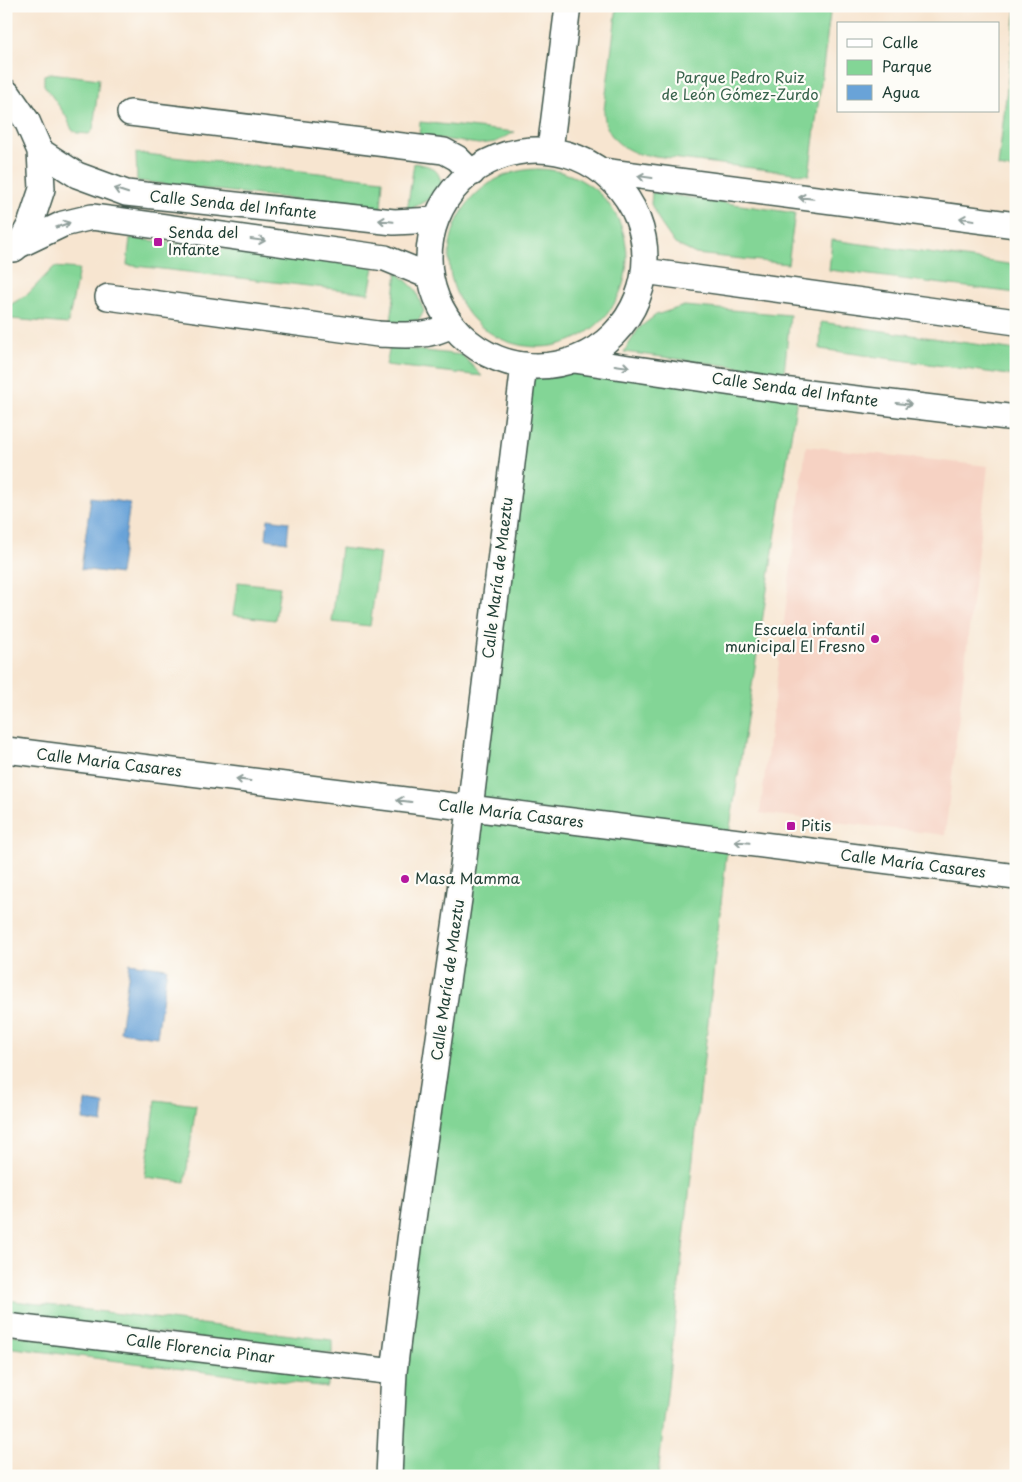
<svg xmlns="http://www.w3.org/2000/svg" width="1022" height="1482" font-family="'Playpen Sans',sans-serif">
  <style>
    .built { fill: #f6d2c3 }
    .green { fill: #83d596; stroke: #518965 }
    .water { fill: #69a3d8; stroke: #447086 }
    .lines { fill: none; stroke-linecap: round; stroke-linejoin: round }
    .minor-casing { stroke: #3f564b; stroke-width: 28 }
    .minor { stroke: #fff; stroke-width: 25 }
    .oneway { stroke: #8f9e9a }
    .poi-dot { fill: #b5179e; stroke: #fdfcf7; stroke-width: 2 }
    .labels { text-anchor: middle; stroke-width: 4.5; stroke-linejoin: round; paint-order: stroke }
    .park-label { font-size: 15px; fill: #38634c; stroke: #fdfcf7 }
    .street-label { font-size: 15px; fill: #1f3d34; stroke: #fdfcf7 }
    .poi-label { font-size: 15px; fill: #1f3d34; stroke: #fdfcf7; text-anchor: start }
  </style>
  <rect width="100%" height="100%" fill="#fdfcf7"/>
  <filter id="ink" filterUnits="userSpaceOnUse"><feTurbulence type="fractalNoise" baseFrequency=".02" numOctaves="2"/><feDisplacementMap in="SourceGraphic" scale="10" xChannelSelector="R" yChannelSelector="G"/><feConvolveMatrix kernelMatrix="1 2 1 2 8 2 1 2 1" color-interpolation-filters="sRGB"/></filter>
  <filter id="wash" filterUnits="userSpaceOnUse"><feTurbulence type="fractalNoise" baseFrequency=".0096" numOctaves="4" result="noise"/><feDisplacementMap in="SourceGraphic" scale="20" xChannelSelector="R" yChannelSelector="G"/><feGaussianBlur stdDeviation="1.12" result="paint"/><feColorMatrix in="noise" values="0 0 0 0 0 0 0 0 0 0 0 0 0 0 0 0 0 1.4 0 .05"/><feComposite in="paint" operator="in"/></filter>
  <g filter="url(#wash)">
    <rect width="100%" height="100%" fill="#f7e5d0"/>
    <path class="built" d="M806,446L988,466L945,835L760,813Z"/>
    <path class="green" d="M617,6H831L809,175L639,154C618,147 604,133 604,110Z
      M1016,9V170L998,167Z
      M50,73L99,79L93,130L89,134L77,133L72,130L66,116L44,85V75Z
      M420,122L515,132L496,142L479,144L419,136Z
      M136,153L383,180L381,209L137,181Z
      M414,163C431,166 438,167 442,185L431,198L407,211Z
      M449 258a89 89 0 1 1 178 0a89 89 0 1 1-178 0Z
      M652,192L795,213L788,264L696,254L675,244L661,224L651,204Z
      M130,238L374,267L369,293L127,265Z
      M832,240L1016,265V293L829,270Z
      M54,267L79,269L68,324L11,319L10,305L28,294Z
      M397,272L415,289L424,311L419,320L406,322H391Z
      M684,306L790,315L784,373L624,352L639,328L656,315Z
      M821,322L1016,350V376L820,349Z
      M390,347L462,355L482,376L386,365Z
      M574,360L798,391L728,840L658,1476H389L524,365L549,366Z
      M341,548L380,553L370,626L332,622Z
      M238,582L280,587L275,620L233,615Z
      M156,1100L196,1105L185,1182L145,1177Z
      M6,1300L332,1340V1354L6,1314Z
      M6,1334L330,1375L327,1387L6,1347Z"/>
    <path class="water" d="M91,497L130,503L120,574L81,569Z
      M268,519L289,522L287,542L266,539Z
      M130,963L167,968L157,1037L120,1032Z
      M85,1101L104,1104L102,1123L83,1120Z"/>
  </g>
  <g filter="url(#ink)">
    <g class="lines">
      <g class="minor-casing">
        <path id="minor" d="M6,92L9,95L27,121L40,151L42,189L30,225L19,245L14,249
          M130,113L444,151L457,158L472,173
          M550,150L568,6
          M429 258a108 108 0 1 1 216 0a108 108 0 1 1-216 0Z
          M40,151L77,175L126,193L394,222L435,220
          M602,171L1016,225
          M19,245L63,224L92,217L123,221L385,258L429,276
          M644,271L1016,322
          M108,297L378,334C403,335 428,338 451,325
          M574,360L782,390L1016,418
          M6,750C343,793 679,833 1016,877
          M6,1326L394,1372
          M389,1476L394,1372L410,1240L459,899L524,365"/>
      </g>
      <use href="#minor" class="minor"/>
    </g>
    <defs><path id="oneway-shaft" d="M-6 0H5M1.5-3L5.5 0L1.5 3" fill="none" stroke-width="1.6" stroke-linecap="round" stroke-linejoin="round" transform="scale(1.25)"/></defs>
    <g class="oneway">
      <use href="#oneway-shaft" transform="translate(645 177) rotate(-172)"/>
      <use href="#oneway-shaft" transform="translate(121 191) rotate(-162)"/>
      <use href="#oneway-shaft" transform="translate(806 198) rotate(-174)"/>
      <use href="#oneway-shaft" transform="translate(967 219) rotate(-172)"/>
      <use href="#oneway-shaft" transform="translate(386 221) rotate(-174)"/>
      <use href="#oneway-shaft" transform="translate(63 225) rotate(-19)"/>
      <use href="#oneway-shaft" transform="translate(258 240) rotate(8)"/>
      <use href="#oneway-shaft" transform="translate(622 366) rotate(8)"/>
      <use href="#oneway-shaft" transform="translate(904 404) rotate(7)"/>
      <use href="#oneway-shaft" transform="translate(243 780) rotate(-173)"/>
      <use href="#oneway-shaft" transform="translate(404 801) rotate(-173)"/>
      <use href="#oneway-shaft" transform="translate(742 842) rotate(-174)"/>
    </g>
  </g>
  <g class="poi-dot">
    <rect x="153" y="237" width="10" height="10" rx="2.5"/>
    <circle cx="875" cy="639" r="5"/>
    <rect x="786" y="821" width="10" height="10" rx="2.5"/>
    <circle cx="405" cy="879" r="5"/>
  </g>
  <g class="labels">
    <g class="park-label">
      <text x="740" y="83">Parque Pedro Ruiz<tspan x="740" dy="17">de León Gómez-Zurdo</tspan></text>
    </g>
    <g class="street-label">
      <text transform="translate(233 205) rotate(6)" y="5">Calle Senda del Infante</text>
      <text transform="translate(795 390) rotate(8)" y="5">Calle Senda del Infante</text>
      <text transform="translate(498 578) rotate(-83)" y="5">Calle María de Maeztu</text>
      <text transform="translate(109 763) rotate(7)" y="5">Calle María Casares</text>
      <text transform="translate(511 814) rotate(7)" y="5">Calle María Casares</text>
      <text transform="translate(913 864) rotate(7)" y="5">Calle María Casares</text>
      <text transform="translate(448 980) rotate(-82)" y="5">Calle María de Maeztu</text>
      <text transform="translate(200 1349) rotate(7)" y="5">Calle Florencia Pinar</text>
    </g>
    <g class="poi-label">
      <text x="168" y="238">Senda del<tspan x="168" dy="17">Infante</tspan></text>
      <text x="865" y="635" text-anchor="end">Escuela infantil<tspan x="865" dy="17">municipal El Fresno</tspan></text>
      <text x="801" y="831">Pitis</text>
      <text x="415" y="884">Masa Mamma</text>
    </g>
  </g>
  <rect width="1022" height="1482" fill="none" stroke="#fdfcf7" stroke-width="25"/>
  <rect x="837" y="22" width="162" height="90" fill="#fdfcf7" stroke="#a4b0a9"/>
  <rect x="847" y="39" width="25" height="8" fill="#ffffff" stroke="#a4b0a9"/>
  <text x="882" y="48" font-size="15" fill="#1f3d34">Calle</text>
  <rect x="847" y="60" width="25" height="15" fill="#83d596" stroke="#a4b0a9"/>
  <text x="882" y="72" font-size="15" fill="#1f3d34">Parque</text>
  <rect x="847" y="85" width="25" height="15" fill="#69a3d8" stroke="#a4b0a9"/>
  <text x="882" y="98" font-size="15" fill="#1f3d34">Agua</text>
</svg>
